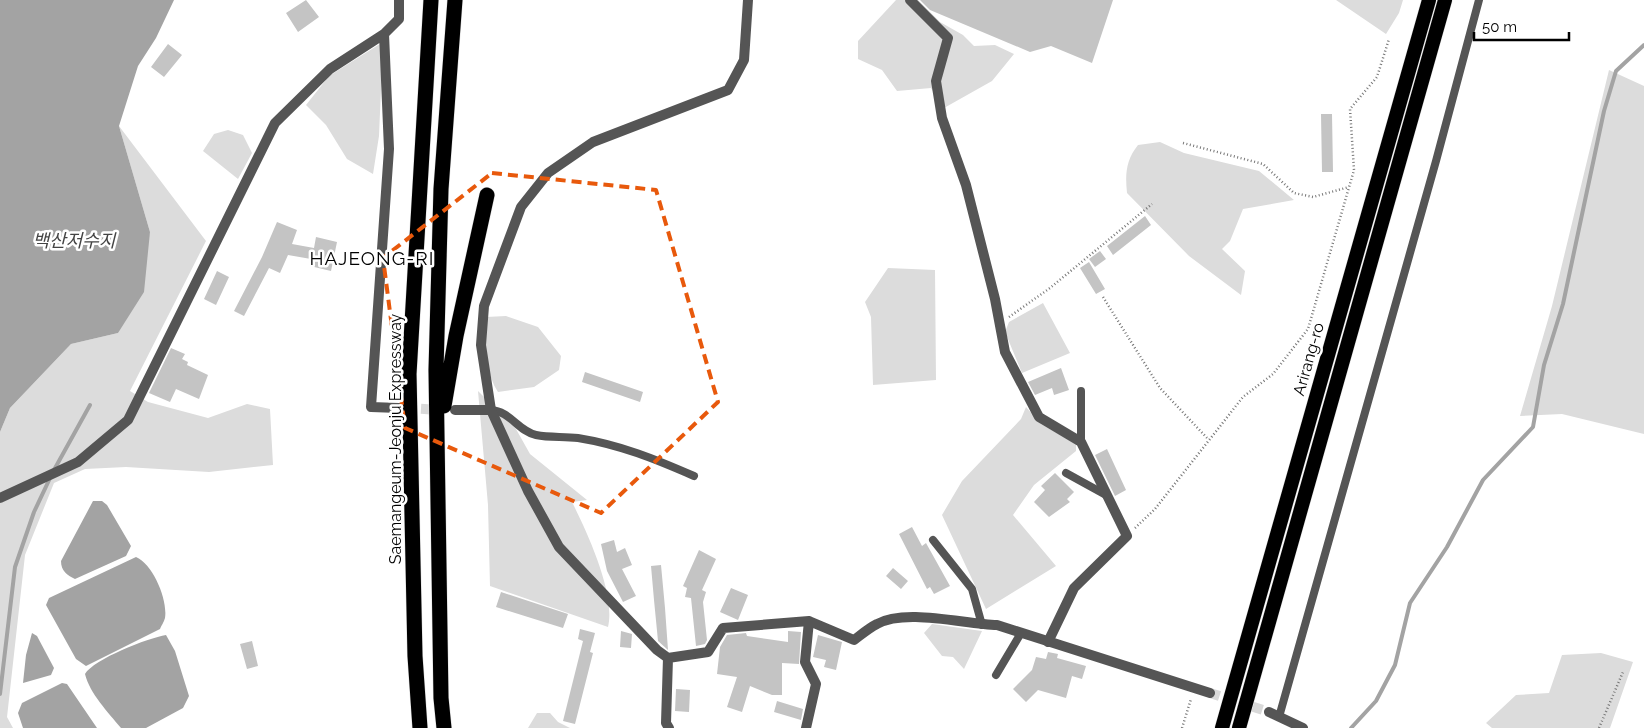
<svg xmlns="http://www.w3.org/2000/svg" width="1644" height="728" font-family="Raleway,'Noto Sans KR',sans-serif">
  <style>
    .green { fill: #dcdcdc }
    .water { fill: #a3a3a3 }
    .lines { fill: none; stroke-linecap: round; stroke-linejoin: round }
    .stream { stroke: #a3a3a3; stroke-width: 4 }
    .building { fill: #c4c4c4 }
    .minor-tunnel { stroke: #d9d9d9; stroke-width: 10; stroke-dasharray: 10 5; stroke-linecap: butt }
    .trunk-casing { stroke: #dbdbdb; stroke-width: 15 }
    .motorway-casing { stroke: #dbdbdb; stroke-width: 16 }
    .path { stroke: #777; stroke-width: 2.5; stroke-dasharray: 1 2.5; stroke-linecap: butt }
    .service { stroke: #555; stroke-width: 8 }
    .minor { stroke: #555; stroke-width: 10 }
    .trunk { stroke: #000; stroke-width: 14 }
    .motorway { stroke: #000; stroke-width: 15 }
    .marked { fill: none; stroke: #e8590c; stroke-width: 4; stroke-dasharray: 10 6; stroke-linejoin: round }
    .labels { text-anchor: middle; stroke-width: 5; stroke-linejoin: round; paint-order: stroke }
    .street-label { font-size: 16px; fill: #000; stroke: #fff }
    .water-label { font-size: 18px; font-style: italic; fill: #444; stroke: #fff }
    .quarter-label { font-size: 19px; letter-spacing: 1px; fill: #000; stroke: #fff }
  </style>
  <rect width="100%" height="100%" fill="#fff"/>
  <path class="green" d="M896,0H918L940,22L963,35L974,46L995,45L1014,54L992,81L944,108L931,88L897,91L882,70L858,59V41Z
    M1336,0H1403L1399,13L1386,34Z
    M383,42L379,136L373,174L347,159L326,125L306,105L329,76Z
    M1609,70L1644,86V434L1562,414L1520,416L1552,306Z
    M119,126L206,241L130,391L148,402L208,418L247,404L270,409L273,465L209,472L126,467L85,469L54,483L25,555L7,717L13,728H0V432L10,408L71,344L118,333L150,232Z
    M228,130L243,135L252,153L238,179L203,151L214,134Z
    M1160,142L1184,153L1259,171L1294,200L1243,209L1230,241L1222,249L1245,271L1241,295L1189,256L1127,193C1125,174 1126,160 1138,145Z
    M888,268L935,270L936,380L873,385L871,317L865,302Z
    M1043,303L1070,353L1022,373L1005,332L1009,322Z
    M506,316L538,327L561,356L559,370L534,387L498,392C484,371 486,341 486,317Z
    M478,391L516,429L530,454L587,500L572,502C587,532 616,594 608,627L490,586L488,505Z
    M1026,407L1041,424L1076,444V451L1034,485L1013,515L1056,566L986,609L942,515L962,481L1021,419Z
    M932,624L982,631L964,669L953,657L942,656L924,633Z
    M1601,653L1633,662L1610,728H1492L1486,723L1516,695L1549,693L1562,655Z
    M537,713H550L558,722L570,728H528Z"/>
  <path class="water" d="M0,0H174L156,38L138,66L119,126L150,232L144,292L118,333L71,344L10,408L0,432Z
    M93,501H102L107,505L131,546L126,556L75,579C67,575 61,571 61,561Z
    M136,557C153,564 168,600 165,618C164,622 161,626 160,629L86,666L76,659L46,605L49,598Z
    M32,633L37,636L54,668L51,675L23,683L26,655Z
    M166,635L175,651L189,696L183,708L146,728H121C108,712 90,694 85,674C94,659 148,638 166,635Z
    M62,683L67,684L97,728H23L18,713L22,703Z"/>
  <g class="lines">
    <path class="stream" d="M54,470L90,405
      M0,694L15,567L34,512L51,476
      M1351,728L1376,701L1395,665L1410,603L1447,547L1483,480L1533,427L1544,365L1563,304L1604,111L1616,71L1644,45"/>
  </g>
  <path class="building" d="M306,0L319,17L298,32L286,13Z
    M920,0H1113L1092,63L1051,46L1030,52L930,10Z
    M168,44L182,55L164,77L151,67Z
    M1321,114H1332L1333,172H1322Z
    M1145,216L1151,225L1113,255L1107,246Z
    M277,222L297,230L292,244L314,248L316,237L337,242L331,271L310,266L311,259L288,255L280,273L269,268L244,316L234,311L262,257Z
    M1100,251L1106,259L1095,267L1089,259Z
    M1089,262L1105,289L1096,294L1080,268Z
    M217,271L229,277L216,305L204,299Z
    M171,348L185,354L182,359L188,362L187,365L208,375L199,399L176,389L170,402L149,393Z
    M1061,368L1069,390L1054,395L1052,388L1035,395L1028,382Z
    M585,372L643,392L640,402L582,382Z
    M1107,449L1126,490L1115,496L1095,455Z
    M1055,473L1074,492L1067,499L1070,502L1049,517L1034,502L1045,490L1041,486Z
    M912,527L922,546L926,543L950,586L934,594L930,587L927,589L899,534Z
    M614,540L617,552L625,548L632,565L622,569L636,596L623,602L607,571L601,544Z
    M699,550L716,559L702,590L706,592L703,602L707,640L705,644L696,646L691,598L685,597L687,588L683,586Z
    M661,565L665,608L668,650L658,641L654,600L651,566Z
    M893,568L908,581L901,589L886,576Z
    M731,588L748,595L738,620L720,612Z
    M501,592L568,614L563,628L496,607Z
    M580,629L595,633L590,652L593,653L575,724L563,721L583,641L578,639Z
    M621,631L632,634L631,648L620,647Z
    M788,631L801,632L799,664L782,663V695H772L750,686L742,712L727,707L737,677L717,674L720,647L727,635L746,633L747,636L788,642Z
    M818,635L842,642L836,670L824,667L826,660L813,657Z
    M252,641L258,666L247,669L240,644Z
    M1048,652L1058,654L1057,658L1086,666L1082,679L1072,676L1066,698L1038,690L1026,702L1013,689L1032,670L1036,657L1046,659Z
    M676,689L690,690L689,712L675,711Z
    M777,701L803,709L801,720L774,712Z"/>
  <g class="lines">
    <path class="minor-tunnel" d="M406,408L441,410
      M1210,693L1269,712"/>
    <g class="trunk-casing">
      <path id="trunk" d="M1222,728L1429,0
        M1239,728L1445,0"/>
    </g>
    <g class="motorway-casing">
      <path id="motorway" d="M444,406L456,336L487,195
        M420,728L415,656L409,374L431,0
        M444,728L441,698L436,370L441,189L455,0"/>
    </g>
    <path class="path" d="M1183,143L1263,164L1294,193L1313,197L1349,187
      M1103,297L1160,388L1208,439
      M1009,317L1050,288L1152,204
      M1135,528L1155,509L1243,397L1273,374L1308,329L1354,170L1350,109L1377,77L1389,39
      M1182,728L1191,699
      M1599,728L1623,672"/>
    <path class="service" d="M491,410C510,411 518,431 536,435C550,438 564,436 578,438C621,445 655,459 694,476
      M1081,442V391
      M1066,473L1106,495
      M933,540L972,589L982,625
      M996,675L1021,633
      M1279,717L1436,161L1479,0"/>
    <path class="minor" d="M910,0L948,38L936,81L942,118L966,185L995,299L1005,352L1039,417L1081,442L1127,536L1074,588L1048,642
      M399,408L371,407L389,149L384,34L399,19V0
      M455,410H491L528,491L559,547L657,650L668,658L708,652L723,628L809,621L854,640C862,634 869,628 877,624C905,608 964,624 997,625L1210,693
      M491,410L481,345L484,306L521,207L548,173L593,142L728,90L744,60L748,0
      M0,498L78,462L128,420L275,123L330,69L384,34
      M668,658L666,723L669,728
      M1269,712L1303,728
      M806,728L816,684L805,662L809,621"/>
    <use href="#trunk" class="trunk"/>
    <use href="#motorway" class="motorway"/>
  </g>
  <path class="marked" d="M492,173L656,190L718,402L601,513L405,428L383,258Z"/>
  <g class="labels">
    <g class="street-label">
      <text transform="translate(1308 359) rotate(-74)" y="6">Arirang-ro</text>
      <text transform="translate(395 439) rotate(-90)" y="6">Saemangeum-Jeonju Expressway</text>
    </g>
    <g class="water-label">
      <text x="74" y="247">백산저수지</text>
    </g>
    <g class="quarter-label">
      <text x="372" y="265">HAJEONG-RI</text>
    </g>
  </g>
  <path d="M1474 32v8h95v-8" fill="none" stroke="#000000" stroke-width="2.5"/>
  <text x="1482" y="32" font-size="15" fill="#000000" stroke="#ffffff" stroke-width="4" paint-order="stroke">50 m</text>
</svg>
